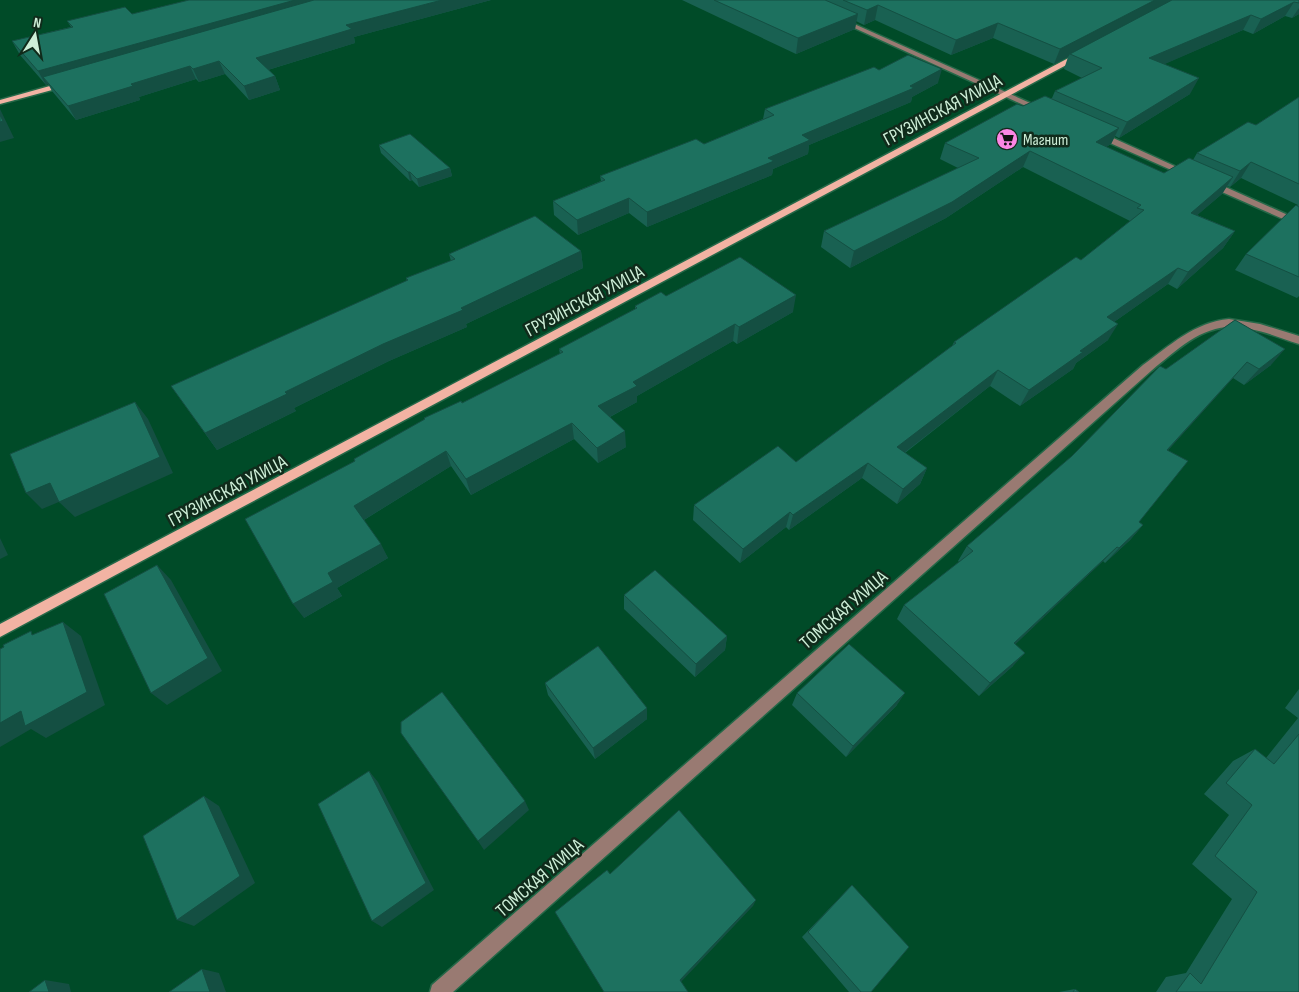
<svg xmlns="http://www.w3.org/2000/svg" width="1299" height="992" font-family="'Sofia Sans Condensed',sans-serif">
  <style>
    .lines { fill: none; stroke-linecap: round; stroke-linejoin: round }
    .minor-casing { stroke: #256848; stroke-width: 3 }
    .major-casing { stroke: #256848; stroke-width: 3 }
    .minor { fill: #997a72; fill-rule: evenodd }
    .major { fill: #f2b3a3; fill-rule: evenodd }
    .wall { fill: #196152 }
    .shaded-wall { fill: #144f42 }
    .building { fill: #1d715f; stroke: #144f42 }
    .labels { text-anchor: middle; stroke-width: 5; stroke-linejoin: round; paint-order: stroke }
    .far-poi-label { font-size: 16px; fill: #cdeed7; stroke: #102b1b; text-anchor: start }
    .street-label { font-size: 19px; fill: #cdeed7; stroke: #102b1b }
  </style>
  <rect width="100%" height="100%" fill="#004b28"/>
  <g class="lines">
    <g class="minor-casing">
      <path id="minor" d="M839,19H843L1048,111L1041,113L839,21Z
        M1094,132H1100L1192,174L1185,176L1094,136Z
        M1206,181H1212L1299,220V226L1206,185Z
        M1229,319L1260,324L1299,336V344C1283,339 1267,332 1250,329C1208,319 1182,346 1151,371L453,992H430L432,985L1143,365C1169,346 1195,322 1229,319Z"/>
    </g>
    <g class="major-casing">
      <path id="major" d="M1078,53L1085,55L0,637V624Z
        M64,82L68,84L67,86L0,104V100Z"/>
    </g>
    <use href="#minor" class="minor"/>
    <use href="#major" class="major"/>
  </g>
  <path class="wall" d="M189,0H491L354,37L355,43L268,70L275,76L280,90L249,100L225,74L199,82L196,79L139,97L140,100L76,120L52,91L48,84L46,85L20,55L12,41L71,27L67,21L132,14Z
    M682,0H1299V14L1292,18L1285,16L1253,34L1243,30L1164,64L1190,94L1119,138L1115,136L1111,144L1106,147L1164,173L1193,160L1197,153L1256,125L1299,97V296L1297,298L1235,270L1246,254L1298,205L1241,178L1230,187L1227,186L1222,194L1197,215L1235,231L1223,248L1177,289L1168,284L1114,322L1108,340L1076,363L1073,369L1020,406L990,386L905,453L927,468L920,484L897,504L862,478L789,530L786,527L740,563L693,520L694,505L796,462L952,346L954,342L1081,260L1130,221L1023,167L946,218L850,268L821,247L824,231L958,168L940,159L945,143L1023,106L1052,98L1055,91L1082,78L1064,69L1068,57L1054,64L993,38L951,55L875,20L864,25L856,21L855,29L796,54Z
    M879,70L938,83L912,97L911,102L809,145L808,154L773,169L772,175L647,227L629,213L578,235L554,215L553,201L601,181L600,176L704,144L763,119L765,109Z
    M379,145L450,168L452,176L419,187L412,180L410,181L381,153Z
    M581,251L583,268L466,324L467,327L389,361L294,408L296,411L217,450L171,386L407,281L406,278L451,261L449,254Z
    M666,296L793,312L737,344L733,341L637,396V402L610,417L626,447L598,463L574,439L471,495L451,466L364,520L388,558L337,588L342,596L304,618L355,462L354,459L424,420V418L462,403L560,354L559,349L635,309V306Z
    M1235,320L1271,365L1244,385L1233,378L1168,450L1139,522L1143,525L1130,540L1105,563L1103,561L1015,644L1013,666L979,696L897,619L904,605L959,562L958,561L967,546L1072,456L1166,369Z
    M624,595L727,636L725,650L695,677L624,609Z
    M545,683L647,719L595,759L548,695Z
    M1299,689V992H1156L1166,977L1186,973L1232,899L1192,864L1229,815L1204,794L1233,761L1255,749L1266,758L1298,718L1285,708Z
    M797,693L897,705L846,757L792,705Z
    M852,885L871,992H849L802,937Z
    M1075,989L1079,992H1059Z"/>
  <path class="shaded-wall" d="M295,0H344L43,77L48,84L46,85L38,71Z
    M442,0H491L354,37L355,43L261,72L256,58L346,25Z
    M1155,0H1176L1070,54L1068,57L1054,64L1060,49Z
    M1294,2L1285,16L1253,34L1261,19Z
    M878,5L875,20L864,25L867,10Z
    M1299,8V14L1292,18Z
    M858,14L855,29L796,54L798,38Z
    M1251,15L1243,30L1142,74L1149,58Z
    M998,23L993,38L951,55L956,40Z
    M219,61L225,74L199,82L193,69Z
    M190,66L196,79L139,97L140,100L76,120L68,106L131,84Z
    M942,69L938,83L912,97L911,102L809,145L808,154L773,169L772,175L647,227V212L768,158L802,135L910,86Z
    M275,76L280,90L249,100L244,86Z
    M1199,78L1190,94L1119,138L1127,122Z
    M0,109L14,138L0,142Z
    M1119,128L1111,144L1088,158L1096,142Z
    M1030,151L1023,167L946,218L850,268L854,251Z
    M1251,162L1241,178L1230,187L1240,171Z
    M450,168L452,176L419,187L417,179Z
    M408,172H410L412,180L410,181Z
    M1233,177L1222,194L1181,229L1191,213Z
    M629,198V213L578,235L577,220Z
    M1235,231L1223,248L1177,289L1188,272Z
    M581,251L583,268L466,324L467,327L389,361L294,408L296,411L217,450L205,433L285,392L383,344Z
    M1178,268L1168,284L1097,334L1107,317Z
    M796,295L793,312L737,344L739,327Z
    M735,324L733,341L637,396V402L600,422L598,406L633,382Z
    M1118,324L1108,340L1076,363L1073,369L1020,406L1029,390L1080,351Z
    M1285,349L1271,365L1244,385L1259,369Z
    M1247,362L1233,378L1154,466L1167,450Z
    M998,370L990,386L891,463L897,447Z
    M135,402L148,419L173,473L75,517L59,502Z
    M572,423L574,439L471,495L466,479Z
    M625,431L626,447L598,463L597,448Z
    M446,451L451,466L362,521L354,506Z
    M868,463L862,478L789,530L793,515Z
    M927,468L920,484L897,504L903,489Z
    M50,483L66,499L42,509L26,493Z
    M790,512L786,527L740,563L743,549Z
    M1143,525L1130,540L1105,563L1119,548Z
    M0,538L8,555L0,559Z
    M381,544L388,558L337,588L342,596L304,618L293,604L328,573Z
    M1117,547L1103,561L1003,656L1014,643Z
    M157,565L171,580L222,671L167,705L151,693Z
    M63,622L81,636L105,705L46,738L31,729L0,747V723Z
    M727,636L725,650L695,677L696,664Z
    M1025,653L1013,666L979,696L990,683Z
    M905,693L897,705L846,757L853,746Z
    M647,708V719L595,759L593,748Z
    M369,771L378,782L434,890L382,927L372,921Z
    M204,796L219,806L255,883L194,926L177,920Z
    M525,801L529,810L484,850L478,841Z
    M756,900L753,906L679,984L680,980Z
    M202,969L219,973L226,992H210Z
    M45,980L69,984L71,992H49Z"/>
  <path class="building" d="M189,0H295L38,71L12,41L73,27L67,21L125,7L132,14Z
    M314,0H442L346,25L352,29L256,58L275,76L244,86L219,61L193,69L190,66L131,84L133,86L68,106L43,77Z
    M714,0H825L858,14L798,38Z
    M843,0H1155L1060,49L998,23L956,40L878,5L867,10Z
    M1172,0H1299V3L1294,2L1261,19L1251,15L1149,58L1199,78L1127,122L1055,91L1102,68L1070,54Z
    M908,55L942,69L910,86L914,88L802,135L810,140L768,158L774,161L647,212L629,198L577,220L553,201L605,180L600,176L696,139L704,144L774,115L765,109L874,67L879,70Z
    M1045,96L1119,128L1096,142L1164,173L1189,158L1233,177L1191,213L1235,231L1188,272L1178,268L1107,317L1118,324L1080,351L1083,352L1029,390L998,370L897,447L927,468L903,489L868,463L793,515L790,512L743,549L694,505L778,446L796,462L956,343L954,342L1076,257L1081,260L1144,210L1137,208L1141,205L1030,151L952,202L854,251L824,231L979,158L945,143L1017,104L1023,106Z
    M1299,97V184L1251,162L1240,171L1197,153L1248,122L1256,125Z
    M0,115L3,121L0,122Z
    M410,134L450,168L417,179L410,172H408L379,145Z
    M1296,205L1299,207V277L1246,254Z
    M535,216L581,251L461,308L463,310L383,344L285,392L287,394L205,433L171,386L408,280L406,278L455,259L449,254Z
    M740,257L796,295L739,327L735,324L633,382L637,386L598,406L625,431L597,448L572,423L466,479L446,451L354,506L381,544L328,573L333,582L293,604L245,519L355,461L354,459L425,419L424,418L461,401L462,403L563,352L559,349L637,308L635,306L661,292L666,296Z
    M1235,320L1285,349L1259,369L1247,362L1167,450L1188,461L1139,522L1143,525L1119,548L1117,547L1014,643L1025,653L990,683L904,605L973,551L967,546L1072,456L1160,366L1166,369Z
    M135,402L160,457L59,502L50,483L26,493L10,454Z
    M157,565L208,658L151,693L104,594Z
    M655,570L727,636L696,664L624,595Z
    M63,622L87,692L25,726L21,711L0,723V649L4,647L3,645L31,631L32,635Z
    M849,644L905,693L853,746L797,693Z
    M598,646L647,708L593,748L545,683Z
    M442,692L525,801L478,841L401,733V722Z
    M1299,734V992H1176L1190,973L1201,984L1257,892L1215,856L1252,805L1226,783L1255,749L1274,764Z
    M369,771L426,883L372,921L318,804Z
    M204,796L240,876L177,920L143,836Z
    M679,810L756,900L680,980L688,992H604L555,912L607,870L610,874Z
    M852,885L909,947L871,992H861L808,932Z
    M202,969L210,992H169Z
    M45,980L49,992H29Z
    M1075,989L1079,992H1073Z"/>
  <defs>
    <g id="supermarket-disc" transform="scale(1.125)"><circle r="9.5" fill="#fc86e4" stroke="#102b1b"/><path d="M-6-5.5h2.5l.6 2H6L4.5 2H-2.5L-4.4-4H-6ZM-1.5 3.2a1.3 1.3 0 1 0 .1 0ZM3 3.2a1.3 1.3 0 1 0 .1 0Z" fill="#111"/></g>
  </defs>
  <g fill-rule="evenodd">
    <use href="#supermarket-disc" x="1007" y="139"/>
  </g>
  <g class="labels">
    <g class="far-poi-label">
      <text x="1023" y="145">Магнит</text>
    </g>
    <g class="street-label">
      <text transform="translate(942 109) rotate(-28)" y="7">ГРУЗИНСКАЯ УЛИЦА</text>
      <text transform="translate(584 300) rotate(-28)" y="7">ГРУЗИНСКАЯ УЛИЦА</text>
      <text transform="translate(227 490) rotate(-28)" y="7">ГРУЗИНСКАЯ УЛИЦА</text>
      <text transform="translate(843 609) rotate(-41)" y="7">ТОМСКАЯ УЛИЦА</text>
      <text transform="translate(539 877) rotate(-41)" y="7">ТОМСКАЯ УЛИЦА</text>
    </g>
  </g>
  <g transform="translate(35 35) rotate(11)" stroke="#102b1b" stroke-width="4" paint-order="stroke">
  <path d="M0-4L9 19L0 12L-9 19Z" fill="#cdeed7"/>
  <text y="-8" font-size="14" font-weight="bold" text-anchor="middle" fill="#cdeed7">N</text>
  </g>
</svg>
